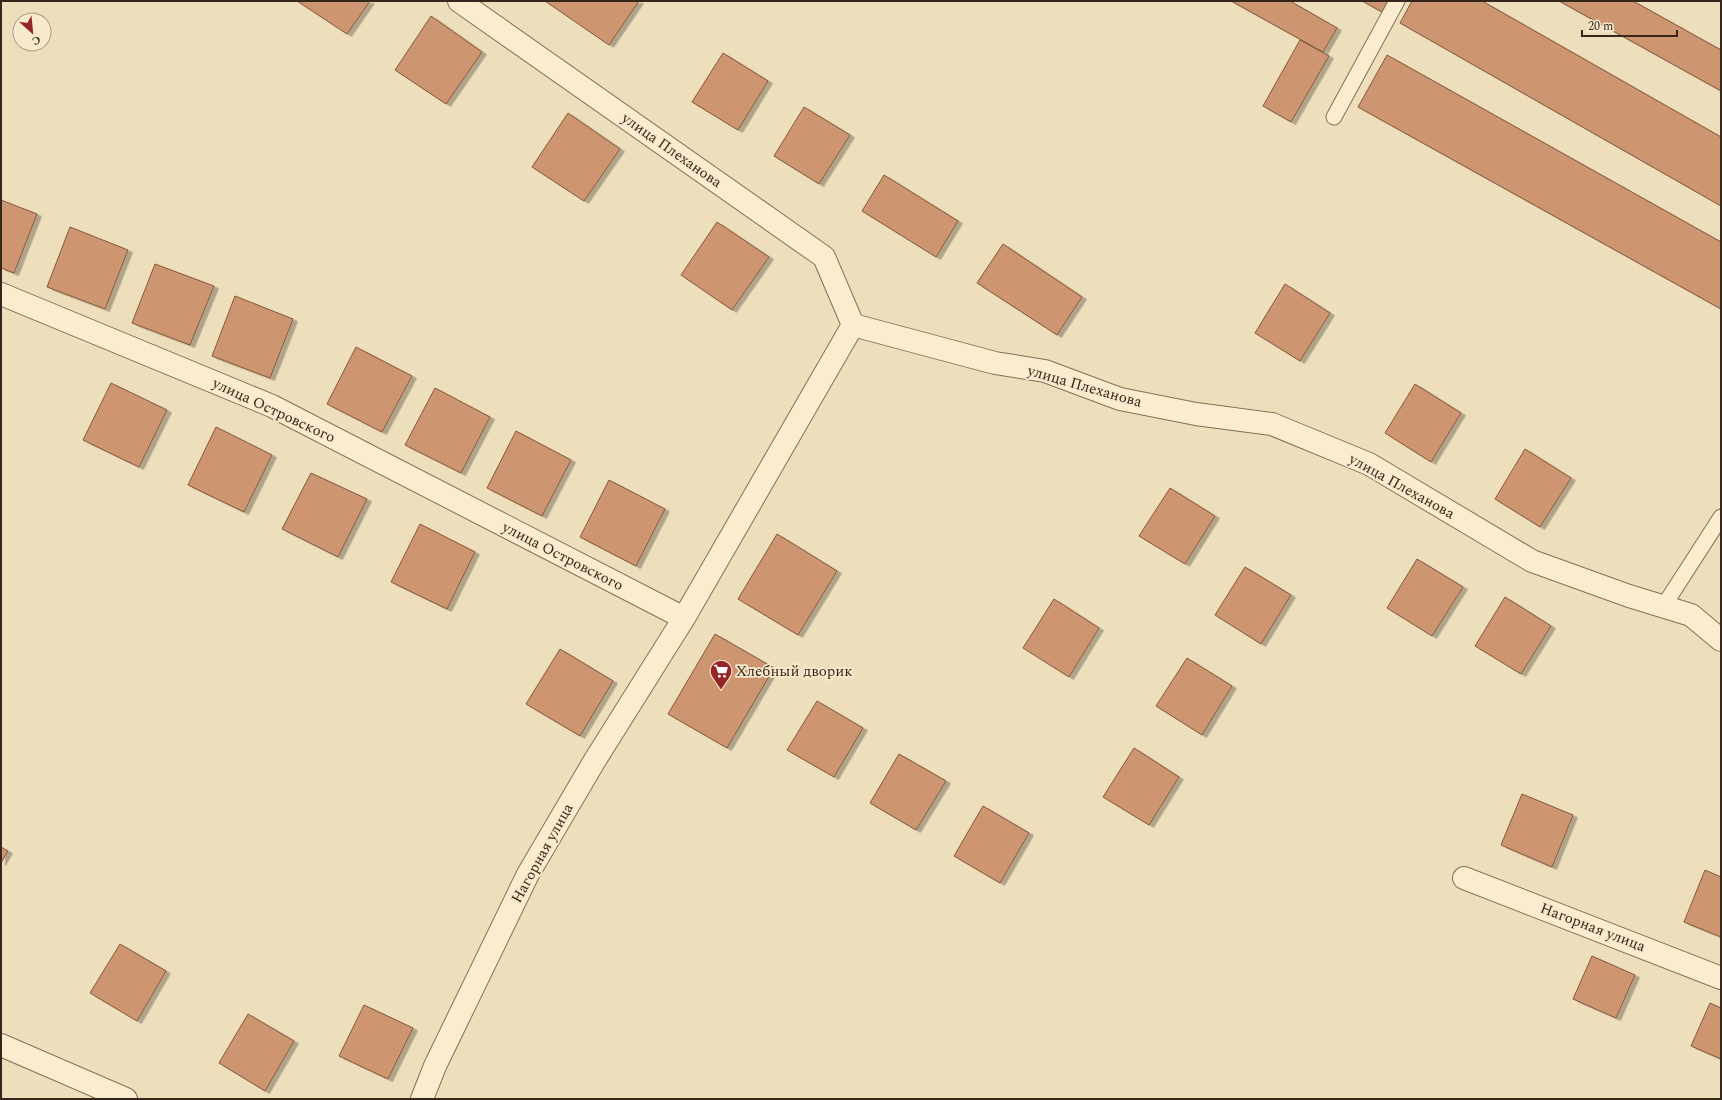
<svg xmlns="http://www.w3.org/2000/svg" width="1722" height="1100" font-family="Spectral,serif">
  <style>
    .building { fill: #cd9671; stroke: #85573b; filter: url(#shadow) }
    .lines { fill: none; stroke-linecap: round; stroke-linejoin: round }
    .lane-casing { stroke: #866f56; stroke-width: 17 }
    .street-casing { stroke: #866f56; stroke-width: 24 }
    .lane { stroke: #f9eccf; stroke-width: 15 }
    .street { stroke: #f9eccf; stroke-width: 22 }
    .labels { text-anchor: middle; stroke-width: 3.5; stroke-linejoin: round; paint-order: stroke }
    .street-label { font-size: 15px; fill: #35271b; stroke: #f6e9cc }
    .poi-label { font-size: 15px; fill: #35271b; stroke: #f6e9cc; text-anchor: start }
  </style>
  <defs>
    <filter id="shadow"><feDropShadow dx="4.5" dy="2.5" stdDeviation="0" flood-color="#0004"/></filter>
  </defs>
  <rect width="100%" height="100%" fill="#eedfbc"/>
  <path class="building" d="M297,1H370L347,34Z
    M545,1H639L609,45Z
    M1231,1H1290L1337,28L1323,52Z
    M1362,1H1388L1382,12Z
    M1412,1H1482L1721,137V206L1400,23Z
    M1559,1H1633L1721,50V91Z
    M431,16L482,52L446,104L395,70Z
    M1300,40L1329,56L1291,122L1263,106Z
    M723,53L768,81L738,130L692,102Z
    M1387,55L1721,242V309L1358,107Z
    M804,107L850,135L819,184L774,156Z
    M568,113L620,149L584,201L532,167Z
    M884,175L958,221L936,257L862,211Z
    M1,200L37,214L14,273L1,268Z
    M717,222L769,257L732,310L681,275Z
    M70,227L128,250L105,309L47,287Z
    M1003,244L1082,297L1057,335L977,283Z
    M155,264L214,286L190,345L132,323Z
    M1285,284L1330,313L1300,361L1255,333Z
    M235,296L293,319L270,378L212,356Z
    M356,347L412,376L382,432L327,404Z
    M111,383L167,410L139,467L83,440Z
    M1415,384L1461,413L1431,462L1385,433Z
    M435,388L490,417L461,473L405,445Z
    M216,427L272,455L244,512L188,485Z
    M516,431L571,460L542,516L487,488Z
    M1525,449L1571,478L1540,527L1495,499Z
    M311,473L367,499L338,557L282,529Z
    M609,480L665,509L636,566L580,537Z
    M1170,488L1215,516L1185,564L1139,536Z
    M420,524L475,552L447,609L391,582Z
    M777,534L837,571L798,635L738,599Z
    M1417,559L1463,587L1432,636L1387,608Z
    M1245,567L1291,595L1261,644L1215,615Z
    M1505,597L1551,626L1521,674L1475,646Z
    M1054,599L1099,628L1069,677L1023,648Z
    M715,634L774,668L727,748L668,714Z
    M560,649L613,681L580,736L526,704Z
    M1187,658L1232,686L1202,735L1156,706Z
    M817,701L863,728L834,777L787,750Z
    M1134,748L1179,777L1149,825L1103,797Z
    M899,754L946,781L916,830L870,803Z
    M1522,794L1573,815L1552,867L1501,845Z
    M983,806L1029,833L1000,883L954,856Z
    M1,847L8,851L1,863Z
    M1705,870L1721,877V937L1684,922Z
    M120,944L166,971L137,1021L90,993Z
    M1592,956L1635,975L1616,1018L1573,999Z
    M1710,1003L1721,1008V1059L1691,1046Z
    M364,1005L413,1028L388,1079L339,1056Z
    M248,1014L294,1041L265,1091L219,1063Z"/>
  <g class="lines">
    <g class="lane-casing">
      <path id="lane" d="M1334,117L1397,1
        M1663,607L1721,517"/>
    </g>
    <g class="street-casing">
      <path id="street" d="M459,1L824,257L853,325
        M1,294L272,406L684,618L853,325L995,363L1045,371L1120,399L1196,414L1272,424L1369,464L1532,561L1629,596L1691,615L1721,640
        M1464,878L1721,978
        M1,1045L126,1099
        M422,1099L435,1066L528,874L595,760L684,618"/>
    </g>
    <use href="#lane" class="lane"/>
    <use href="#street" class="street"/>
  </g>
  <defs>
    <g id="supermarket-pin" transform="scale(1.15)"><path d="M0 17L-7.5 6A9.5 9.5 0 1 1 7.5 6Z" fill="#962527" stroke="#f6e9cc"/><path d="M-6-5.5h2.5l.6 2H6L4.5 2H-2.5L-4.4-4H-6ZM-1.5 3.2a1.3 1.3 0 1 0 .1 0ZM3 3.2a1.3 1.3 0 1 0 .1 0Z" fill="#fff"/></g>
  </defs>
  <g fill-rule="evenodd">
    <use href="#supermarket-pin" x="721" y="671"/>
  </g>
  <g class="labels">
    <g class="street-label">
      <text transform="translate(672 150) rotate(35)" y="5">улица Плеханова</text>
      <text transform="translate(1085 386) rotate(16)" y="5">улица Плеханова</text>
      <text transform="translate(274 410) rotate(25)" y="5">улица Островского</text>
      <text transform="translate(1402 486) rotate(29)" y="5">улица Плеханова</text>
      <text transform="translate(563 556) rotate(27)" y="5">улица Островского</text>
      <text transform="translate(542 853) rotate(-61)" y="5">Нагорная улица</text>
      <text transform="translate(1593 927) rotate(21)" y="5">Нагорная улица</text>
    </g>
    <g class="poi-label">
      <text x="736" y="676">Хлебный дворик</text>
    </g>
  </g>
  <rect width="1722" height="1100" fill="none" stroke="#35271b" stroke-width="4"/>
  <g transform="translate(32 32) rotate(153)"><circle r="19" fill="#f6e9cc" stroke="#a99b85"/>
  <path d="M0-3L7 15L0 10L-7 15Z" fill="#962527"/>
  <text y="-6" font-size="11" font-weight="bold" text-anchor="middle" fill="#35271b">С</text>
  </g>
  <path d="M1582 30v6h95v-6" fill="none" stroke="#35271b" stroke-width="2"/>
  <text x="1588" y="30" font-size="12" fill="#35271b" stroke="#f6e9cc" stroke-width="3" paint-order="stroke">20 m</text>
</svg>
